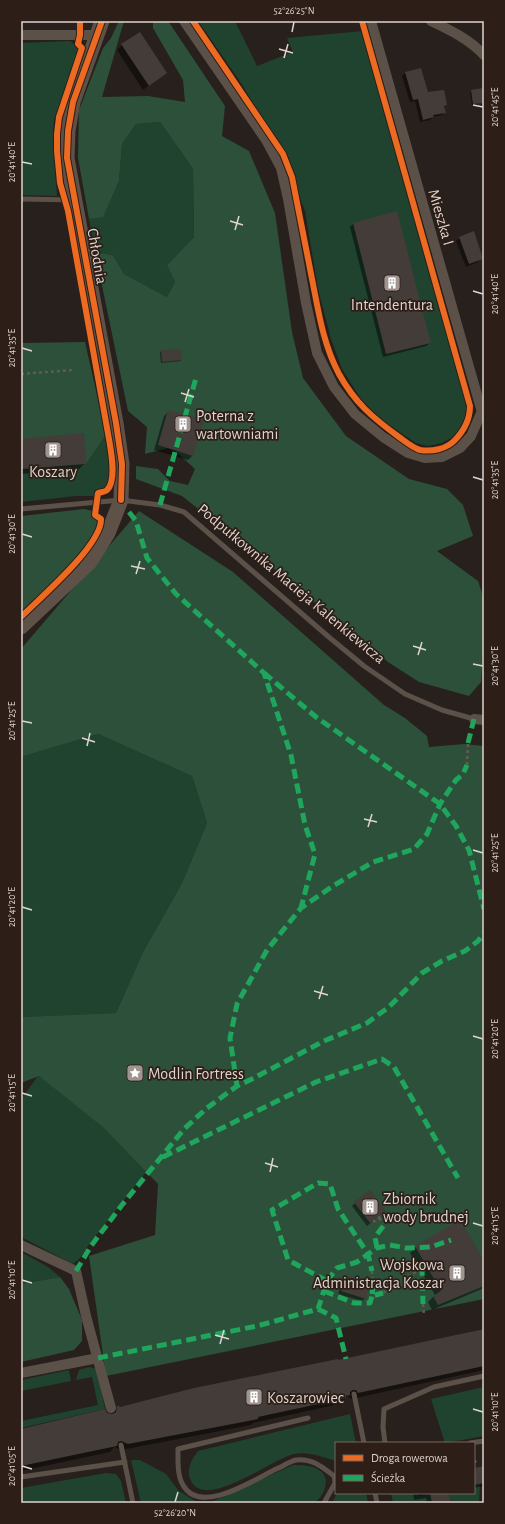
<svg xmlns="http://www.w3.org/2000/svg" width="505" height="1524" font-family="'Alegreya Sans',sans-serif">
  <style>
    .green { fill: #20432f }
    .forest { fill: #2c503a }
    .shadow { fill: #0007 }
    .building { fill: #433c38 }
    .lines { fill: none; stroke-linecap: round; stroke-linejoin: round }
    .path { stroke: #625a53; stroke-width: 2.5; stroke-dasharray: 3 3; stroke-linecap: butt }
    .lane { stroke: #5b5148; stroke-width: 5 }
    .street { stroke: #5b5148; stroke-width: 10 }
    .secondary { stroke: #5e5248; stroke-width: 15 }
    .quiet { stroke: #20a55d; stroke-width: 5; stroke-dasharray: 10 5; stroke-linecap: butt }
    .cycleway-casing { stroke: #2d1e17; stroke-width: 8 }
    .cycleway { stroke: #ed6a23; stroke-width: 6 }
    .ticks { fill: none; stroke: #dfd4cf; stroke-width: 1.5 }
    .labels { text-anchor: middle; stroke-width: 3.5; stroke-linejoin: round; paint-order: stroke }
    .street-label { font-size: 16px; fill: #dfd4cf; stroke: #2d1e17 }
    .poi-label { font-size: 16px; fill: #dfd4cf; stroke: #2d1e17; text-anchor: start }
    .neatline { fill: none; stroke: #dfd4cf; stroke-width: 1.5 }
    .ticks-label { font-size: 10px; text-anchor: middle; fill: #dfd4cf }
  </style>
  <rect width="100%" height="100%" fill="#28201c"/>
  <path class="green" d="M198,21H235L257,66L293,52L287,38L363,31L467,394L468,413L455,436L442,443L428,446L416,443L389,425L377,416L361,399L342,369L331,339L318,289L305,211L284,155L241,83Z
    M70,41L80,49L63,103L54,119L53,136L57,196L21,195V43Z
    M160,122L193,169L194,237L167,265L175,282L167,297L124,274L113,255L95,252L89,219L103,216L119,181L122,144L136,124Z
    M106,435C108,447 113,473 108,484C106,490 99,490 94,491L95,496H76L21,502V469L86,464Z
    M98,734L192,776L207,823L182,883L143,952L116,1013L21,1017V757Z
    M38,1076L174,1137L90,1243L80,1258L73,1264L21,1237V1099Z
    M21,1252L48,1267L60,1277L21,1284Z
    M89,1367L97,1369L105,1409L21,1428V1421L98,1405L92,1377L76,1380L79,1370Z
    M69,1370L71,1381L21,1391V1380Z
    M484,1387V1436L445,1443L431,1399Z
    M350,1414L356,1443H336V1461C323,1457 308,1451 294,1454C272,1459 211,1507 193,1484C190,1479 188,1476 189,1470C190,1462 193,1458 198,1451Z
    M131,1460H140L166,1474L179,1491L197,1502L209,1503L293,1465C302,1465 311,1465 319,1470C332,1479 324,1495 315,1503H141Z
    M106,1473L116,1474L121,1481L126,1503H21V1488Z
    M480,1484L479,1503H451L449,1493H474V1485Z
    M337,1493H366L368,1503H332Z
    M391,1493H418L419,1496L430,1494L432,1503H393Z"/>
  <path class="forest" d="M119,21H124L102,97L148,96L185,102L183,80L153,28V21H168L225,106L222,136L249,151L275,213L292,332L303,378L346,436L409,479L447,489L463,505L473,536L437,551L478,581L484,599V638L481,682L469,696L419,682L388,662L274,569L182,496L136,479V466L158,469L170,481L188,485L195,469L171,447L145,454L147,427L128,411L95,252L113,255L124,274L167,297L175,282L167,265L194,237L193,169L160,122L136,124L122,144L119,181L103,217L89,219L78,158L79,110L103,48L111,38Z
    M85,342L106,435L86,464L21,469V343Z
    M84,509L93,511L92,516L99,519L100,522C95,531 91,540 85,549C68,570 41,593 21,612V516Z
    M139,511L233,572L384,705L405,718L427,736L429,747L464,744L484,746V1299L106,1376L89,1256L155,1235L158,1184L103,1127L39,1076L21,1083V1017L116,1013L143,952L182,883L207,823L192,776L98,734L21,757V649Z
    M60,1277L69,1289L82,1320V1341L74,1350L21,1362V1284Z"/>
  <path class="shadow" d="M122,45L166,73L143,90L117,50Z
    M405,73L427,93L446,105L444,107L445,112L442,115L433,117L430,120L420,122L415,101L410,102L402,76Z
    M482,90L484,102L472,105L470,92Z
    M396,212L430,343L426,346L383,357L350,227L353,224Z
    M460,238L481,259L478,262L466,267L456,241Z
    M161,351L181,360L180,361L161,363L160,353Z
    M169,411L193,455L188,460L154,450L164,416Z
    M21,440L85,463L79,469L21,474Z
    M355,1203L385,1211L367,1226L352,1206Z
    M460,1221L484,1262V1288L432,1310L428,1302L435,1295L410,1253L416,1247Z
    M346,1277L365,1298L362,1301L338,1294L343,1280Z
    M484,1329V1370L351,1399L348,1396L339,1404L253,1423L251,1425L121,1450L114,1447L110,1452L21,1471V1429L106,1414L111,1415L118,1407L119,1409Z
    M484,1467V1486L474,1488V1469Z
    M413,1493H448L450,1503H427L426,1498L414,1500Z"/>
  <path class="building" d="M140,32L167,73L149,86L121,44Z
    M421,68L428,92L444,90L447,105L444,106L446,113L433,115L434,117L423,120L418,99L413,100L405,72Z
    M483,88L484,103L473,104L471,90Z
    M397,211L431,343L386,354L353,223Z
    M474,231L483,259L469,264L459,237Z
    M180,349L182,360L162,362L161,350Z
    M168,410L204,420L193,456L158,445Z
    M84,433L86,464L21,469V439Z
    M370,1190L386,1211L370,1223L354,1202Z
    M460,1220L484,1260V1286L438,1305L433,1296L441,1291L415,1246Z
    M345,1275L369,1282L366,1299L341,1291Z
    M484,1329V1366L358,1393L356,1390H353L350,1392V1395L346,1396V1398L258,1417V1419L128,1444L121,1441L118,1442L117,1446L21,1466V1429L105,1409L107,1413L112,1414L116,1412L117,1406H119L120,1407L194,1388L338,1359V1360Z
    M484,1466V1483L474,1485V1468Z
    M430,1493H449L451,1503H432Z"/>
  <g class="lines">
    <path class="path" d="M21,374L72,370
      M467,765L468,743
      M379,1218L383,1223
      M373,1222L384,1214
      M372,1271L373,1284
      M383,1293L420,1269
      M423,1304L424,1314"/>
    <path class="lane" d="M21,199L74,200
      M21,509L121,500L160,505L184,512L330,638L364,666L405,694L442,710L474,719
      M354,1394L364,1443
      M308,1418L178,1449C178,1460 177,1475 183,1485C200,1516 254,1480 276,1469C282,1467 290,1461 296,1460C312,1458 322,1467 334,1476L335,1483L324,1503
      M385,1443L383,1427L384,1409L434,1387L484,1376
      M470,1443L484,1441
      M121,1445L133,1503
      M21,1477L125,1462
      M375,1493L377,1503"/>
    <path class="street" d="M184,21L266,140L281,168L288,199L306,303L317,353L334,387L355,414L383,437L408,453L425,458L442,457L460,448L471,436L482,411
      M371,21L483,416
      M431,21C450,30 469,39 484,55
      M21,35H96
      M474,719L484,720
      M21,1245L76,1271L86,1316L111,1408
      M21,1373L98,1358"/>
    <path class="secondary" d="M21,627L90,562L108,533L121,500L122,464L116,423L67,158L68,131L73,102L102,21"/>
    <path class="quiet" d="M160,505L196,378
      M129,512L136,521L147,558L176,594L264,673L291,755L305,825L315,854L301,908
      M264,673L316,717L440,804L456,826L469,850L484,909
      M468,743L474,719
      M237,1086L230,1038L237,1004L267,950L301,908L333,886L373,862L414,849L427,834L440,804L456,780L463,774L467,765
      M163,1157L316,1082L382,1059L394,1067L458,1178
      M377,1248L375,1237L384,1225L383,1223
      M420,1269L422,1268L423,1304
      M76,1271L91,1246L122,1205L184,1129L207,1108L237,1086L252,1079L324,1041L367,1023L389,1007L422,973L442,961L465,951L478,941L484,933
      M327,1281L288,1260L272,1210L318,1183L330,1184L338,1209L368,1254L372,1271
      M373,1284L372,1296L383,1293
      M324,1291L354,1303H370L372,1296
      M318,1309L336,1318L346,1359
      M98,1358L257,1326L318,1309L327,1281L337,1268L357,1262L377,1248L390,1245L406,1248L431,1247L451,1240
      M474,1462L475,1463"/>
    <g class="cycleway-casing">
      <path id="cycleway" d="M102,21L73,102L68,131L67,158L116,423L122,464L121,500
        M193,21L283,154L292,177C299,213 306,249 313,284C319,315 324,346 339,374C355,403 373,418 399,437C406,442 413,448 420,450C432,452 446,449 454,441C464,431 470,420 470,406L362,21
        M21,617C40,598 102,545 101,519L95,515L98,493C101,492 105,492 107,490C117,481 111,451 109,439L68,211L60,183L57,151V134L59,117L82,48L78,44L80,35V21"/>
    </g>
    <use href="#cycleway" class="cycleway"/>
  </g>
  <path class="ticks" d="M292,32L294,22M279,49L293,53M284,58L288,44M473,105L483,107M22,162L32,164M230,221L243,225M235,230L239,216M473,291L483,294M22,348L32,351M181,393L194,397M185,402L189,389M473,477L483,480M22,534L32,537M131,566L145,569M136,574L140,561M413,646L426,650M418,655L422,642M473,664L483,666M22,721L32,723M82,738L95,742M87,746L90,733M364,819L377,822M368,827L372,814M473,850L483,853M22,907L32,910M314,991L328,995M319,999L323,986M473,1036L483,1039M22,1093L32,1096M265,1163L278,1167M270,1172L273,1158M473,1223L483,1226M22,1280L32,1283M215,1335L229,1339M220,1344L224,1330M473,1409L483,1412M22,1466L32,1469M175,1502L178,1492"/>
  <defs>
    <g id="building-square" transform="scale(0.9)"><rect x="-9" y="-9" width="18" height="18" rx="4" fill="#9f9590" stroke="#2d1e17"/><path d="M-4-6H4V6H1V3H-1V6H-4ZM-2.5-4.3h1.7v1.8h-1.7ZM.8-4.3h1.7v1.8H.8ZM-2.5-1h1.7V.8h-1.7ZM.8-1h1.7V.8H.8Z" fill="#fff"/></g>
    <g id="sight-square" transform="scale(0.9)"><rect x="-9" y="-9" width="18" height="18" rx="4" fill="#9f9590" stroke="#2d1e17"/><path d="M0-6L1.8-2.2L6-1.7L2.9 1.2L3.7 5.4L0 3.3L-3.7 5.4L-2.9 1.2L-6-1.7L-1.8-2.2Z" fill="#fff"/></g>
  </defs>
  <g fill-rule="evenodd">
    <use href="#building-square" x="392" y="283"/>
    <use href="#building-square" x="183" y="424"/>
    <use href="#building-square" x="53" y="450"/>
    <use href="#sight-square" x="135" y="1073"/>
    <use href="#building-square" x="370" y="1207"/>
    <use href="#building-square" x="457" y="1273"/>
    <use href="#building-square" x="254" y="1397"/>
  </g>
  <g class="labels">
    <g class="street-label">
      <text transform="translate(442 217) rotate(74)" y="6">Mieszka I</text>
      <text transform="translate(98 256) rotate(80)" y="6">Chłodnia</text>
      <text transform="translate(292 583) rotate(40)" y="6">Podpułkownika Macieja Kalenkiewicza</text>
    </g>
    <g class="poi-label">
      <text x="392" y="310" text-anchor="middle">Intendentura</text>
      <text x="196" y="421">Poterna z<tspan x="196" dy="18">wartowniami</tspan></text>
      <text x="53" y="477" text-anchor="middle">Koszary</text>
      <text x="148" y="1079">Modlin Fortress</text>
      <text x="383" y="1204">Zbiornik<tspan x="383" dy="18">wody brudnej</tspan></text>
      <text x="444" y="1270" text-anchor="end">Wojskowa<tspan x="444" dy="18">Administracja Koszar</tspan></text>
      <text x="267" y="1403">Koszarowiec</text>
    </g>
  </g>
  <rect width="505" height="1524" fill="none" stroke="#2d1e17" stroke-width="44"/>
  <rect x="335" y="1442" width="140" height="52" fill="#2d1e17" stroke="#746761"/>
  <rect x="343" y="1455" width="20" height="6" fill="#ed6a23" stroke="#746761"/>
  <text x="371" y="1462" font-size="12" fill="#dfd4cf">Droga rowerowa</text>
  <rect x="343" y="1475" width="20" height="6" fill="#20a55d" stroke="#746761"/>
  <text x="371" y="1482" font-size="12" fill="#dfd4cf">Ścieżka</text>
  <rect x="22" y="22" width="461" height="1480" class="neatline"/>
  <g class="ticks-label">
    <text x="294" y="14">52°26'25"N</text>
    <text transform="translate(494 107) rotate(-90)" y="4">20°41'45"E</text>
    <text transform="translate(11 162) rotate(-90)" y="4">20°41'40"E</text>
    <text transform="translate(494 294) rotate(-90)" y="4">20°41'40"E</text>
    <text transform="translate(11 348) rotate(-90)" y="4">20°41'35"E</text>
    <text transform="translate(494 480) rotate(-90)" y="4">20°41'35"E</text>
    <text transform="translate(11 534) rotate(-90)" y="4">20°41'30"E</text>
    <text transform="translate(494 666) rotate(-90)" y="4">20°41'30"E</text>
    <text transform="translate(11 721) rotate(-90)" y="4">20°41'25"E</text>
    <text transform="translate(494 853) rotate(-90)" y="4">20°41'25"E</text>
    <text transform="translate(11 907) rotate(-90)" y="4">20°41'20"E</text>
    <text transform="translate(494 1039) rotate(-90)" y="4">20°41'20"E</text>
    <text transform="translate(11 1093) rotate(-90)" y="4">20°41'15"E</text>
    <text transform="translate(494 1226) rotate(-90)" y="4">20°41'15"E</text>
    <text transform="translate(11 1280) rotate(-90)" y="4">20°41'10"E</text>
    <text transform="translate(494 1412) rotate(-90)" y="4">20°41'10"E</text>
    <text transform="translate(11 1466) rotate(-90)" y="4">20°41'05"E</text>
    <text x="175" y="1516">52°26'20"N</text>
  </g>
</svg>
